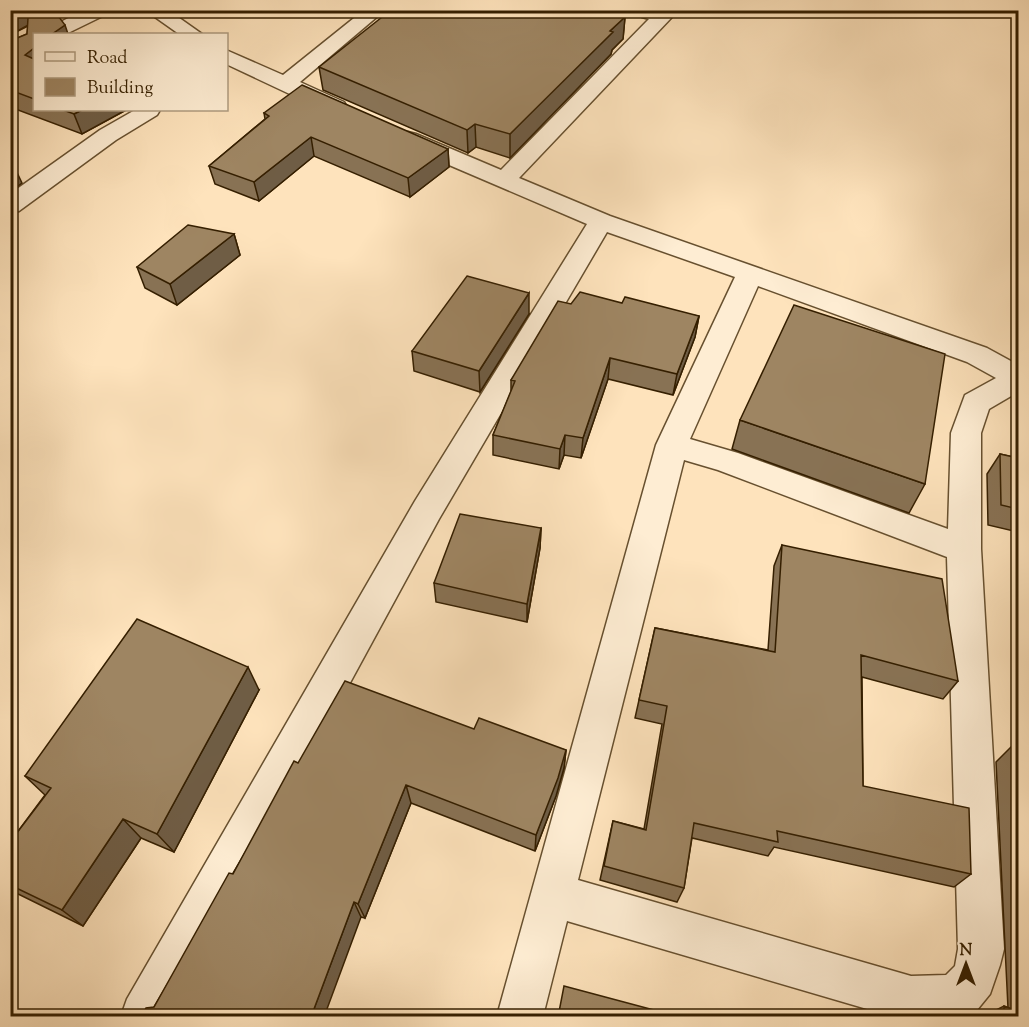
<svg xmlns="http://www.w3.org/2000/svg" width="1029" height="1027" font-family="'Sorts Mill Goudy',serif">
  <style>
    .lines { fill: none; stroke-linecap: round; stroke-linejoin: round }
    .minor-casing { stroke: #67502f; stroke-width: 3 }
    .minor { fill: #feedd3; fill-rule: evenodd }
    .wall { fill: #887254; stroke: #351f00; stroke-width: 1.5 }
    .shaded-wall { fill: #6f5d45; stroke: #351f00; stroke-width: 1.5 }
    .building { fill: #9e8562; stroke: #351f00; stroke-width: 1.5 }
  </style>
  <rect width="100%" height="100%" fill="#fee3bc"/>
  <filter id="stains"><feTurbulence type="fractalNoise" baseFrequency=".00333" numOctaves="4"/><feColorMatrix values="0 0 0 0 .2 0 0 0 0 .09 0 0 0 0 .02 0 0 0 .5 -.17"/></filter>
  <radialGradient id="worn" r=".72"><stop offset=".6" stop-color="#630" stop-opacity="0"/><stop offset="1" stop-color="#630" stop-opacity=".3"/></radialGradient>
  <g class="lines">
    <g class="minor-casing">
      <path id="minor" d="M84,10H109L107,14L66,34H42L45,30Z
        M145,10H168L202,34H179Z
        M364,10H385L300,82L344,102L347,107L344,112L336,113L328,112L226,64V50L283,75Z
        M641,10L670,12L673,16L519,178L610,216L987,348L1018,365V392L989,409L981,433V549L1004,949L1000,965L990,994L977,1010L963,1016H891L567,921L543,1016H497L656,445L735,277L607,232L439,519L169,1016H121L127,999L415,501L587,224L400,144L397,139L400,134L408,132L416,134L501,170L649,19L642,17L639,13ZM758,286L967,362L996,378L965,395L951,433L948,529L738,453L690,439ZM684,460L718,470L947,557L958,949L955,966L946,975L911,976L578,880Z
        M135,110H160L157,115L116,140L19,211L10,213V194L100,130Z"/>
    </g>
    <use href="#minor" class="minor"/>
  </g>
  <path class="wall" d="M10,10H56L45,16L34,34V110H126L82,134L10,107V41L27,34L28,26L10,35Z
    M612,14L625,17L623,39L612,50L611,54L510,158L476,147L468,153L323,90L319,67Z
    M264,113L448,149L449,167L410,197L314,156L259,201L215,184L209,166L265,119Z
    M234,234L240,255L177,305L145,288L137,267Z
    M622,303L699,316L695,337L673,395L608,379L581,458L564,455L559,469L493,455V435L511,392V380L571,304Z
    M529,314L480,392L414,371L412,351Z
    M740,420L925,484L909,513L732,449Z
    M1000,454L1018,458V532L988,525L987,474Z
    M541,528L540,548L527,622L436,602L434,583Z
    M782,545L958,681L943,699L862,677L863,786L971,874L954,887L774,847L768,856L692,838L684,888L677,902L600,880L613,821L644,829L662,724L635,718L655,628L768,650L774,566Z
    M259,690L174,852L141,838L83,926L10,890V842L45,795L25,776Z
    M474,729L566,750L564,768L556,796L535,851L411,803L365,918L361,917L154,1007L298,763Z
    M1017,741L1018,742V1017H982L1004,1006L1008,1008L996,762Z"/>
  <path class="shaded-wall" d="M29,10H56L10,35V21Z
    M596,10H615L595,32Z
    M625,17L623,39L612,50L611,54L510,158V134L610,31Z
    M65,25L68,34H52Z
    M34,48V74L25,55Z
    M82,110H126L82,134L74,114Z
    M475,124L476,147L468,153L467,130Z
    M311,137L314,156L259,201L254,182Z
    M448,149L449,167L410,197L408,178Z
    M12,162L22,183L10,192V164Z
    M234,234L240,255L177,305L170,284Z
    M529,293V314L480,392L479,371Z
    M699,316L695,337L673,395L677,374Z
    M610,358L608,379L581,458L583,438Z
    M565,435L564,455L559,469L560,449Z
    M541,528L540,548L527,622V604Z
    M248,667L259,690L174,852L157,834Z
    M566,750L564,768L556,796L535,851L536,835Z
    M406,785L411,803L365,918L358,904Z
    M123,819L141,838L83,926L62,910Z
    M354,902L361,917L324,1017H311Z"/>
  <path class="building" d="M10,10H29L10,21Z
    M391,10H598L625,17L610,31L613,32L510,134L475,124L467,130L319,67Z
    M32,16L59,17L65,25L52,34H34V48L25,55L34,59V99L10,90V41L27,34L28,18Z
    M302,85L448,149L408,178L311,137L254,182L209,166L269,116L264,113Z
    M63,110H82L74,114Z
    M188,225L234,234L170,284L137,267Z
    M467,276L529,293L479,371L412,351Z
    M580,292L622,303L625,297L699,316L677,374L610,358L583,438L565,435L560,449L493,435L515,381L511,380L558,301L571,304Z
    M794,305L945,354L925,484L740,420Z
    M1000,454L1018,458V509L1001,505Z
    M460,514L541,528L527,604L434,583Z
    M782,545L942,579L958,681L861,655L863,786L969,808L971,874L777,831L778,842L694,823L684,888L604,866L613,821L646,830L667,706L639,700L655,628L775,652Z
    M137,619L248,667L157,834L123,819L62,910L10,885V842L51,788L25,776Z
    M345,681L474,729L479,718L566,750L558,778L536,835L406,785L358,904L354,902L311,1017H141L146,1008L154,1007L229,873L233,874L294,761L298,763Z
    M1017,741L1018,742V766Z
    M564,986L680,1017H558Z
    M1004,1006L1018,1011V1017H1004Z"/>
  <rect width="1029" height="1027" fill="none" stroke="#fee3bc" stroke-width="36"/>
  <rect x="12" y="12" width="1005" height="1003" fill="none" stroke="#351f00" stroke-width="3"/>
  <rect x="18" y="18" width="993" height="991" fill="none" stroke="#351f00" stroke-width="1.5"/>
  <rect x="33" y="33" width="195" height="78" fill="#feedd3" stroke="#ae9b7f" stroke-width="1.5"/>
  <rect x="45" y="52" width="30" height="9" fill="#feedd3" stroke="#ae9b7f" stroke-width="1.5"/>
  <text x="87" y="63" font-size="18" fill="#351f00">Road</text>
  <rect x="45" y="78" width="30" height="18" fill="#9e8562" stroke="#ae9b7f" stroke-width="1.5"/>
  <text x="87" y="93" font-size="18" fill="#351f00">Building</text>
  <g transform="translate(966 964)" stroke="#feedd3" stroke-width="4.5" paint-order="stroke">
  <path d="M0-4.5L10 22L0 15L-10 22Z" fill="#351f00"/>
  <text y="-9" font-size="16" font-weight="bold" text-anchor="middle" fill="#351f00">N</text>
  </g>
  <rect width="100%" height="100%" filter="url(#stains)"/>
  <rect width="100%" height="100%" fill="url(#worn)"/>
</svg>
